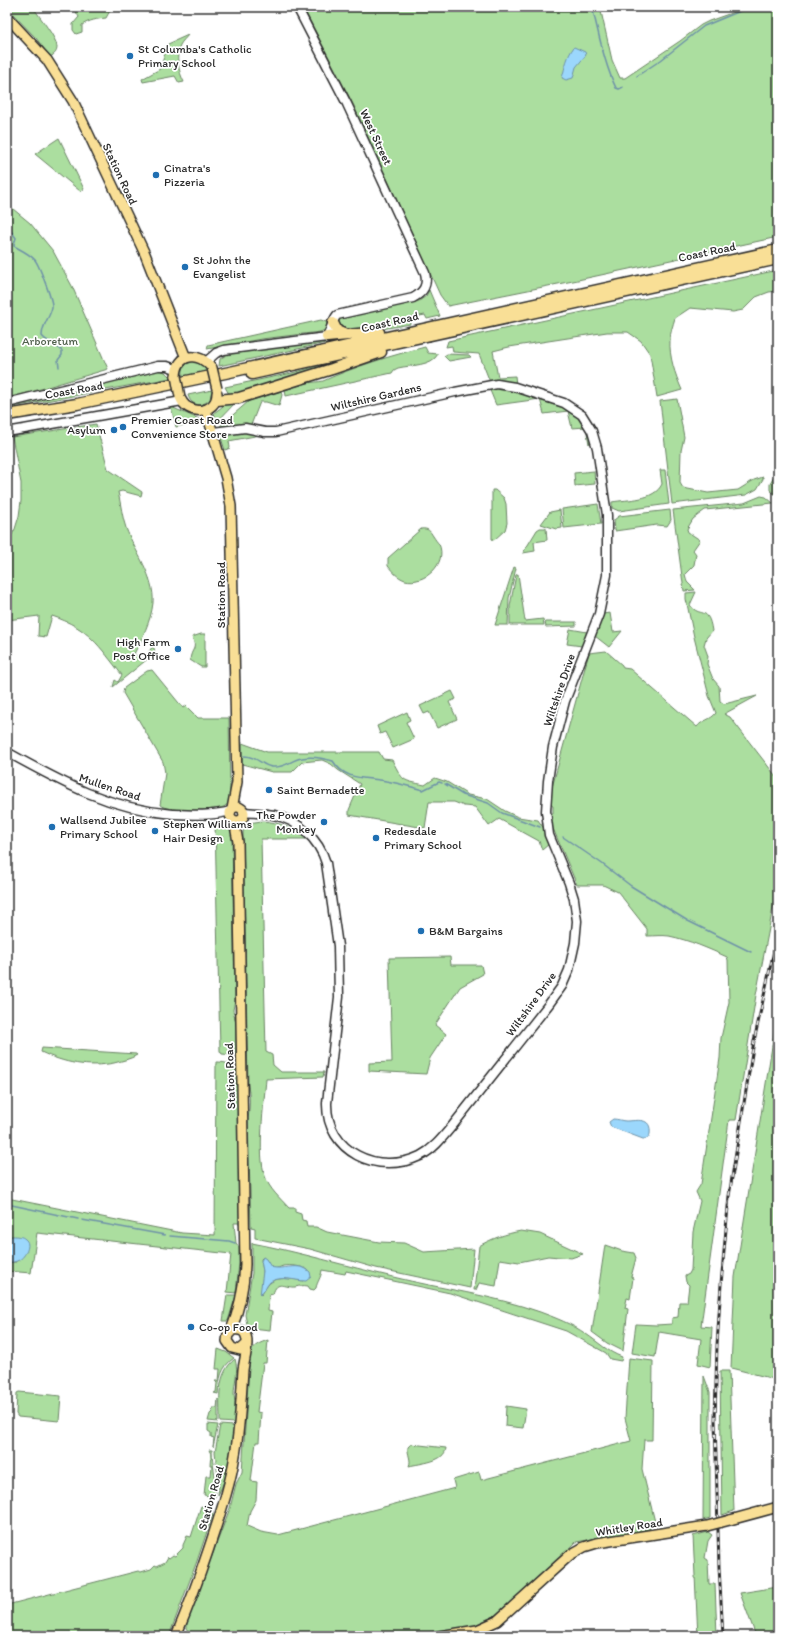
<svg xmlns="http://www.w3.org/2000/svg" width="785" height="1643" font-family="Itim,sans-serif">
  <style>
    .green { fill: #abde9f; stroke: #6b8465; fill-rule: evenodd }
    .water { fill: #9bd7fc; stroke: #6e92a8 }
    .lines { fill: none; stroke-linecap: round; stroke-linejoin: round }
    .stream { stroke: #6e92a8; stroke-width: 1.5 }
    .secondary-casing { stroke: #2b2b2b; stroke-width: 11 }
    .primary-casing { stroke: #2b2b2b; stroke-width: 12 }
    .highway-casing { stroke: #2b2b2b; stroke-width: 13 }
    .secondary { stroke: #fff; stroke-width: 8 }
    .primary { stroke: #f9df96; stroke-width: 9 }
    .highway { stroke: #f9df96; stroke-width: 10 }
    .rail-casing { stroke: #2b2b2b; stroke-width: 3 }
    .rail { stroke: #fff; stroke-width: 1.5; stroke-dasharray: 4.5; stroke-linecap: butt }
    .primary-bridge-casing { stroke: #2b2b2b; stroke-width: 12; stroke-linecap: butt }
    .primary-bridge { stroke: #f9df96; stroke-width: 9 }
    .poi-dot { fill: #1f6fb2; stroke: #fff; stroke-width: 1.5 }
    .labels { text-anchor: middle; stroke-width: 3.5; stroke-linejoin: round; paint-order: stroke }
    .poi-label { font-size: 12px; fill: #2b2b2b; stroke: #fff; text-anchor: start }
    .street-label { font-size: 12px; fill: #2b2b2b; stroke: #fff }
    .park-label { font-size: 12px; fill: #51614e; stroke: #fff }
  </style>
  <rect width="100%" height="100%" fill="#fff"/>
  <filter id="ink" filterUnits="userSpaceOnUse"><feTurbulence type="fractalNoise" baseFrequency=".025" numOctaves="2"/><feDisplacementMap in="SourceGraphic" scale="8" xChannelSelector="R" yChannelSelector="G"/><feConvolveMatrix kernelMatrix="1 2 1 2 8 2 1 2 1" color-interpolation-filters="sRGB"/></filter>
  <g filter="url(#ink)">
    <path class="green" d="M13,7L34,8C39,17 57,38 57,47C57,52 55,54 50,57L36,38L9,10Z
      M73,7H112L106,18C97,19 90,20 82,25V32L76,34L73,30V24L79,17Z
      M303,7H600L612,60L620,78H625L680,41L701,25L709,21L748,7H778V237L573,281L448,306L440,295L354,106Z
      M188,35C186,38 182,41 180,45C175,55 179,73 184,82L179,83L175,76L143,82L142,79L160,69L168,44Z
      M59,138L84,189L80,191L35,154Z
      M7,204L30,223L53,251L72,286L108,369L7,399Z
      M778,270V291L769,292L756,297L743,310L733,312L690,308L675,318C673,325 670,333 670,340C669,357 675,374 682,390L657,397L650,354L641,341L628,332H607L509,347L493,351L498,377L515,376L516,385L490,382L479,354L453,352L452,346L446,347L448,341Z
      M429,290L440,316L427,319L425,315L409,318L410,324L371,331L351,333L337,328L338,320L342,317L419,301L426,296Z
      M321,320L326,322L328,324L325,330L320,332L261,339L207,349L208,345Z
      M344,339L219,366L220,359L229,353Z
      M425,347L428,353L438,354C432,366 411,365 398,368L394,370L392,373L286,396L285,390C293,387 300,385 308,383C313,382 319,382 323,381C356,366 390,356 425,347Z
      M447,354L469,355L471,357L449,361L444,356Z
      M347,358L348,361L234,395L229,394L225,387L292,373Z
      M191,361L201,363L208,370L183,377C182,369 184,364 191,361Z
      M159,370L165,372L171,378L7,408Z
      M489,388H497C530,397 582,400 591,440L589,444L586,427L572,428L568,411L544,414L540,399L496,405Z
      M212,390L210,399C203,407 191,407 188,395Z
      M281,391L282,395L279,406L266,402H260L251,425L219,427L249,401Z
      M677,399L684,437L681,451L680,483L683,488L708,493L738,490L754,480L763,477V479L757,489L746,495L672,504L660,401Z
      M227,403H235L217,422L214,413Z
      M171,407L199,419L200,421L176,427Z
      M96,424L108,469L142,492L141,496L122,491L118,492C121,504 122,517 126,528C135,552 155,577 153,603C151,621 142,638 134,654L144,660L152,647L154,648L155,653L113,687L115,680L118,682L122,675C99,646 89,628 52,616L46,637L38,636L39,616L7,620V544L15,529L19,516L21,501V483L12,437Z
      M242,431L260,435L229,441L230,448L225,450L220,435Z
      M660,470H665L669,504L619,511L612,508V502C628,499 654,501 662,484Z
      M594,471L595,484L575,486L574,473Z
      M774,477L778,478V497L770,490V484Z
      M492,490H495L504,498L506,504L507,523L505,530L494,540L492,539Z
      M761,496L766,497L773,503L705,510L693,519L687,529L688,532L700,540L693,550L696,554L694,565L685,574L687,582L695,590L684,591L673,510L744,503Z
      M598,504L601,524L564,528L562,509Z
      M560,510L562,528L556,529L541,524L550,512Z
      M670,510L671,520L667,526L657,525L615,531L614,520L619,516Z
      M540,528H546L547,540L534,542L535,551L523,553L537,530Z
      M421,529C428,528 430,531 433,536C435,539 437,542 439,544C448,564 424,585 405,580C397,577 393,572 388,566V558Z
      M514,567L516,568L509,598L508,625H495Z
      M518,574L525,621L543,619L544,625H510V606L516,575Z
      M696,592L690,605C700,619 708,604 712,631L706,638L704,645L708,656L707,664L713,679L719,686L720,701L724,704L757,696L724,714L730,717L778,779V882L756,995L736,1120H729L701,1326L712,1327L710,1367L698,1364L701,1339L659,1332L655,1357L632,1353L636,1324L656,1325L672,1324V1318L678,1317L679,1302H687L689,1285L686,1282L685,1276L689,1274L691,1270L693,1232L700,1201L696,1192L701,1184L720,1058L721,1038L729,1002L728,960L727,957C709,949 689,940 669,936C662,935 654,936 647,936V929L618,892L603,885H577L549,819L550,814L553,813V806L550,805L551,791L589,653L606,651L622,665L623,668L630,669L697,727C702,720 711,720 716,713L709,696L694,637L686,599V593Z
      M610,613L613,632L622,631L609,647L595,636L603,614Z
      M545,622H576V626L546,627Z
      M570,629L587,632L582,646L567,644Z
      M201,634H205V667H201L190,660C191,648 198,650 192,637Z
      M152,670L183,708L186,706L198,718H229L230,794L228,804C225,806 223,808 219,808C208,811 168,812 160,805L165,773L163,762L123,693L124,688L147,671Z
      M452,691L456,699L449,702L457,719L437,728L429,712L424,714L420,706Z
      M407,712L410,720L406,722L414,739L393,748L385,732L380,734L377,726Z
      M242,743L267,752H379L383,759L392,760C404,782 401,780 425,785L435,778L447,782L468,795L487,799L505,811L518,817L538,820L545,830L549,844L542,850L539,841L499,819L489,826L475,807L464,806L454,802H429L425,828L349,815V810L360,784L338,770L331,764L322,760L302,762L292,772H272L242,764Z
      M262,821C280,822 292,828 306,839H261L266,1052L272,1055L273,1065L281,1072H324L323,1077L266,1079C264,1103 257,1154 265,1176C269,1189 280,1198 289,1208H295V1212L301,1214L302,1220L306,1221L307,1227H316L327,1232L379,1242L404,1243L424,1252L474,1249L470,1288L376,1268L310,1249L255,1238V1228L251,1227L248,1119C250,1107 250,1097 248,1084L243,832L248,823Z
      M215,822L226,824L231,830L232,838L235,1000L233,1010L236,1024V1053L233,1055L222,1054L220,1051Z
      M450,957L451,965H481L483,974L460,987L435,1025L446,1034L430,1058L426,1074L369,1071V1063L392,1062L389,958Z
      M777,1015H778V1380L731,1368L735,1277Z
      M42,1048L136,1054L137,1055C131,1059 121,1061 114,1063C88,1068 64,1063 41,1052Z
      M216,1062C227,1062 231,1064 237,1072L240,1223H234L236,1243L239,1247V1263L236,1293L227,1292L231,1254L37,1233L31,1273L7,1271V1263L16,1262L13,1236L7,1237V1198L182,1233L215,1235Z
      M521,1231L540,1234L583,1254L571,1258L548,1256L519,1262L500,1259L496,1286L479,1283L476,1290H474L479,1246C493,1238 505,1234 521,1231Z
      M252,1243C299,1252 346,1266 393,1277C442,1289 492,1295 540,1312C556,1318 572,1324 586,1334C598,1342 608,1352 622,1357L621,1361L610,1359L606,1353L566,1331L450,1293L346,1271L345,1274L322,1270C321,1278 317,1282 316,1288L314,1290L310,1289L308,1286C303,1285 300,1286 295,1287C285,1288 277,1279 273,1294L269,1295L268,1311L272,1312L270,1330L252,1328L247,1324L245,1315L252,1273ZM263,1257C268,1260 268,1267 274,1268C277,1269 280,1267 283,1266C291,1265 302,1266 308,1270L303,1281C293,1279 276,1275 268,1285C265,1288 264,1292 261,1295L263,1271L261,1259Z
      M605,1245L622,1251L634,1253L636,1258L631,1277L633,1278L630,1299L627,1298L625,1308L628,1309L623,1351L607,1343L592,1332Z
      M227,1295H236L228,1321H223Z
      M268,1340L266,1363H263L257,1412L261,1413L259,1442H256L251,1481L257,1482L256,1500L250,1511L247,1526L261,1532L278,1535L455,1488L453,1480L479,1472L481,1480L631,1441L625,1418L629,1358L653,1361L652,1440H644L642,1469L655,1522L649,1529L637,1532L576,1542L557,1562L499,1614L473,1626L425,1633L373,1636H192L187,1628V1622L230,1508L236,1484L242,1472L250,1354C253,1345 260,1343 268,1340Z
      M218,1349L226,1352L234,1358C221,1367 219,1379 218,1394L214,1393L216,1392L217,1383L215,1381H219L220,1369H216Z
      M235,1359C239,1372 234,1382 234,1394C235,1404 236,1413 235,1423L220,1422C220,1400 216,1374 235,1359Z
      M720,1371H729L734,1511L722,1515Z
      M704,1376L710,1392V1518L703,1520Z
      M19,1392L61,1396L59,1421L18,1417L16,1414L17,1393Z
      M218,1399V1422L208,1421L210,1414L212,1412L213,1408H217Z
      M506,1406L526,1409L523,1428L505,1426Z
      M208,1424L218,1425L213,1447L214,1438L211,1437V1433L208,1431Z
      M220,1425L234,1426C231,1449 229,1475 218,1495L219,1485L215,1452Z
      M411,1444L446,1448C445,1462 421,1463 409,1466C412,1460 407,1454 408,1447Z
      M209,1450H212C212,1467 218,1481 215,1497L204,1495L206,1476H211L212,1465H210L211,1454Z
      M201,1506L212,1510L213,1514L197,1561L169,1636H7V1605L138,1571L141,1572L151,1569L155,1565L157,1566L165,1562L168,1557L169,1558L173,1555L175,1556L183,1548V1545L187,1536L191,1537Z
      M708,1532L712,1535L708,1541L705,1558L708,1560L709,1584H715L717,1636H698L693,1536Z
      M778,1587V1636H756L740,1593Z"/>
    <path class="water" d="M574,47L585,52L586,55L576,67L573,78L566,80L562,78C565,67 567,56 574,47Z
      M613,1119C618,1119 622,1121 626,1121C636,1121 652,1116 650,1134C649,1138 646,1139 643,1139L611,1127L609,1122Z
      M13,1236C17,1236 22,1236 25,1239C32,1244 25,1257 19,1260C16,1262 11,1262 7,1263V1237Z
      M263,1257L266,1259L271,1267C283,1271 299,1261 310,1272L311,1277L306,1281C295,1281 281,1275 270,1282C266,1286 265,1292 260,1295L263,1271L261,1261Z"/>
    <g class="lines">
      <path class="stream" d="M592,7C599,34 604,63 616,88L619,89L623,87
        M637,76L661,60L704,26L750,7
        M7,229L11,231L16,238L14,244V246C21,250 30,254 35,260C39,265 53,301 52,307C50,318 42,324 42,336C47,343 57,344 62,351V355L58,360L59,367
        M244,756C259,757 262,766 272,767C286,768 290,760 302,758C311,756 323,758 333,761C345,781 366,777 386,781C399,783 411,787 423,790L439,782L442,783
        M445,784L463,795L488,803L502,813L540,827
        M563,837L601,863L631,886L688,921L751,952
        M7,1204L78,1219
        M82,1220L165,1235
        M170,1236L229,1241L235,1243"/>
      <g class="secondary-casing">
        <path id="secondary" d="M207,361L216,353L224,350L327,337C331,330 332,321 337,315L413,298C424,292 428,285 425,273L347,104L297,7
          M7,403L158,366H167L176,369
          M7,432L182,401
          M213,432L245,428L265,432H276L455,392L497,384L515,387L564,403L582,415L592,431L597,448L607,515V575L599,614L565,701L553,747L548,781L546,811L549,835L569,883L574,899L577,921L575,943L569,970L562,986L549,1004L453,1125C443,1137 434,1149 420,1156C378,1176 326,1152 327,1103L339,997L338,946L326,863C319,839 298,820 274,815C264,813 253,813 243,812
          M7,752C61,782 109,809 173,814C193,815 211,816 231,811"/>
      </g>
      <g class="primary-casing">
        <path id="primary" d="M7,17L47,60L73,101L145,254L186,358
          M176,376C177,353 199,351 212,368
          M180,397C186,416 217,415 217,393
          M206,410L226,478L231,506L237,782L232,809
          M230 814a7 7 0 1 1 14 0a7 7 0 1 1-14 0Z
          M230,1333C239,1311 244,1288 245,1264L238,842L234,820
          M730,1520L778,1507
          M176,1636C188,1608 199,1578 209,1548C219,1517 230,1487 235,1455C240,1427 241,1399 243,1370C244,1358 256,1326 233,1330L228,1334L227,1341L232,1348L240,1350L247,1344
          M439,1636L477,1630L497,1621L570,1555L584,1547L597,1543L707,1526"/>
      </g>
      <g class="highway-casing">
        <path id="highway" d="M333,323L337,331L346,335
          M327,337L379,332
          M252,374L778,259
          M217,400L239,398L332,369L381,352
          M7,415L77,404L230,372L778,250"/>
      </g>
      <use href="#secondary" class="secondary"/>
      <use href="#primary" class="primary"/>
      <use href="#highway" class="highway"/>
      <g class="rail-casing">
        <path id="rail" d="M723,1636L719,1567L715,1419L717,1345L721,1284L729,1196L754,1041L778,932"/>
      </g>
      <use href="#rail" class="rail"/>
      <g class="primary-bridge-casing">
        <path id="primary-bridge" d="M212,368L217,389
          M176,376L180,397
          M707,1526L730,1520"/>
      </g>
      <use href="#primary-bridge" class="primary-bridge"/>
    </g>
  </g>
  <g class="poi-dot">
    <circle cx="130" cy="56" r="4"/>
    <circle cx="156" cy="175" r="4"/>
    <circle cx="185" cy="267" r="4"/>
    <circle cx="123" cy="427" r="4"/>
    <circle cx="114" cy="430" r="4"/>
    <circle cx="178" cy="649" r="4"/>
    <circle cx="269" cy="790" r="4"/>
    <circle cx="324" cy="822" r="4"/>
    <circle cx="52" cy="827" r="4"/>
    <circle cx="155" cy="831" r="4"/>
    <circle cx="376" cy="838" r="4"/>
    <circle cx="421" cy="931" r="4"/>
    <circle cx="191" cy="1327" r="4"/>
  </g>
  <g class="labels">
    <g class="poi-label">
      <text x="138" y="53">St Columba's Catholic<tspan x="138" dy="14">Primary School</tspan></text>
      <text x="164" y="172">Cinatra's<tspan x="164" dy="14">Pizzeria</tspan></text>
      <text x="193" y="264">St John the<tspan x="193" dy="14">Evangelist</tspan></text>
      <text x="131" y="424">Premier Coast Road<tspan x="131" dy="14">Convenience Store</tspan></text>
      <text x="106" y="434" text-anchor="end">Asylum</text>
      <text x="170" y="646" text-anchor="end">High Farm<tspan x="170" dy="14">Post Office</tspan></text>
      <text x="277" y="794">Saint Bernadette</text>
      <text x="316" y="819" text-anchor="end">The Powder<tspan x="316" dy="14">Monkey</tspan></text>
      <text x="60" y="824">Wallsend Jubilee<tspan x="60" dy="14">Primary School</tspan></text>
      <text x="163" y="828">Stephen Williams<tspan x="163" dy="14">Hair Design</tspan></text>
      <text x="384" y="835">Redesdale<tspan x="384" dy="14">Primary School</tspan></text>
      <text x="429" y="935">B&amp;M Bargains</text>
      <text x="199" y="1331">Co-op Food</text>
    </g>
    <g class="street-label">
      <text transform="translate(376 137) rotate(65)" y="4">West Street</text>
      <text transform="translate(120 174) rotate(65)" y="4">Station Road</text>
      <text transform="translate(707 252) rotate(-12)" y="4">Coast Road</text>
      <text transform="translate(390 322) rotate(-13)" y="4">Coast Road</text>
      <text transform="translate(74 390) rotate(-10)" y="4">Coast Road</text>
      <text transform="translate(376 397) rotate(-13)" y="4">Wiltshire Gardens</text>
      <text transform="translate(221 595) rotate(-90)" y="4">Station Road</text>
      <text transform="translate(559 690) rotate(-71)" y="4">Wiltshire Drive</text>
      <text transform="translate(110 787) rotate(18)" y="4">Mullen Road</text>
      <text transform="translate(531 1004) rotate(-54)" y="4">Wiltshire Drive</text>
      <text transform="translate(230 1076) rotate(-92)" y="4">Station Road</text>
      <text transform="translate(211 1498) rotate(-74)" y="4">Station Road</text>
      <text transform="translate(629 1527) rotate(-9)" y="4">Whitley Road</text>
    </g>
    <g class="park-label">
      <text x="50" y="345">Arboretum</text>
    </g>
  </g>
  <rect width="785" height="1643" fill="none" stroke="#fff" stroke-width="24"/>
  <rect x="12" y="12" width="761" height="1619" fill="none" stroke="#2b2b2b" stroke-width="1.5" filter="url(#ink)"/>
</svg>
